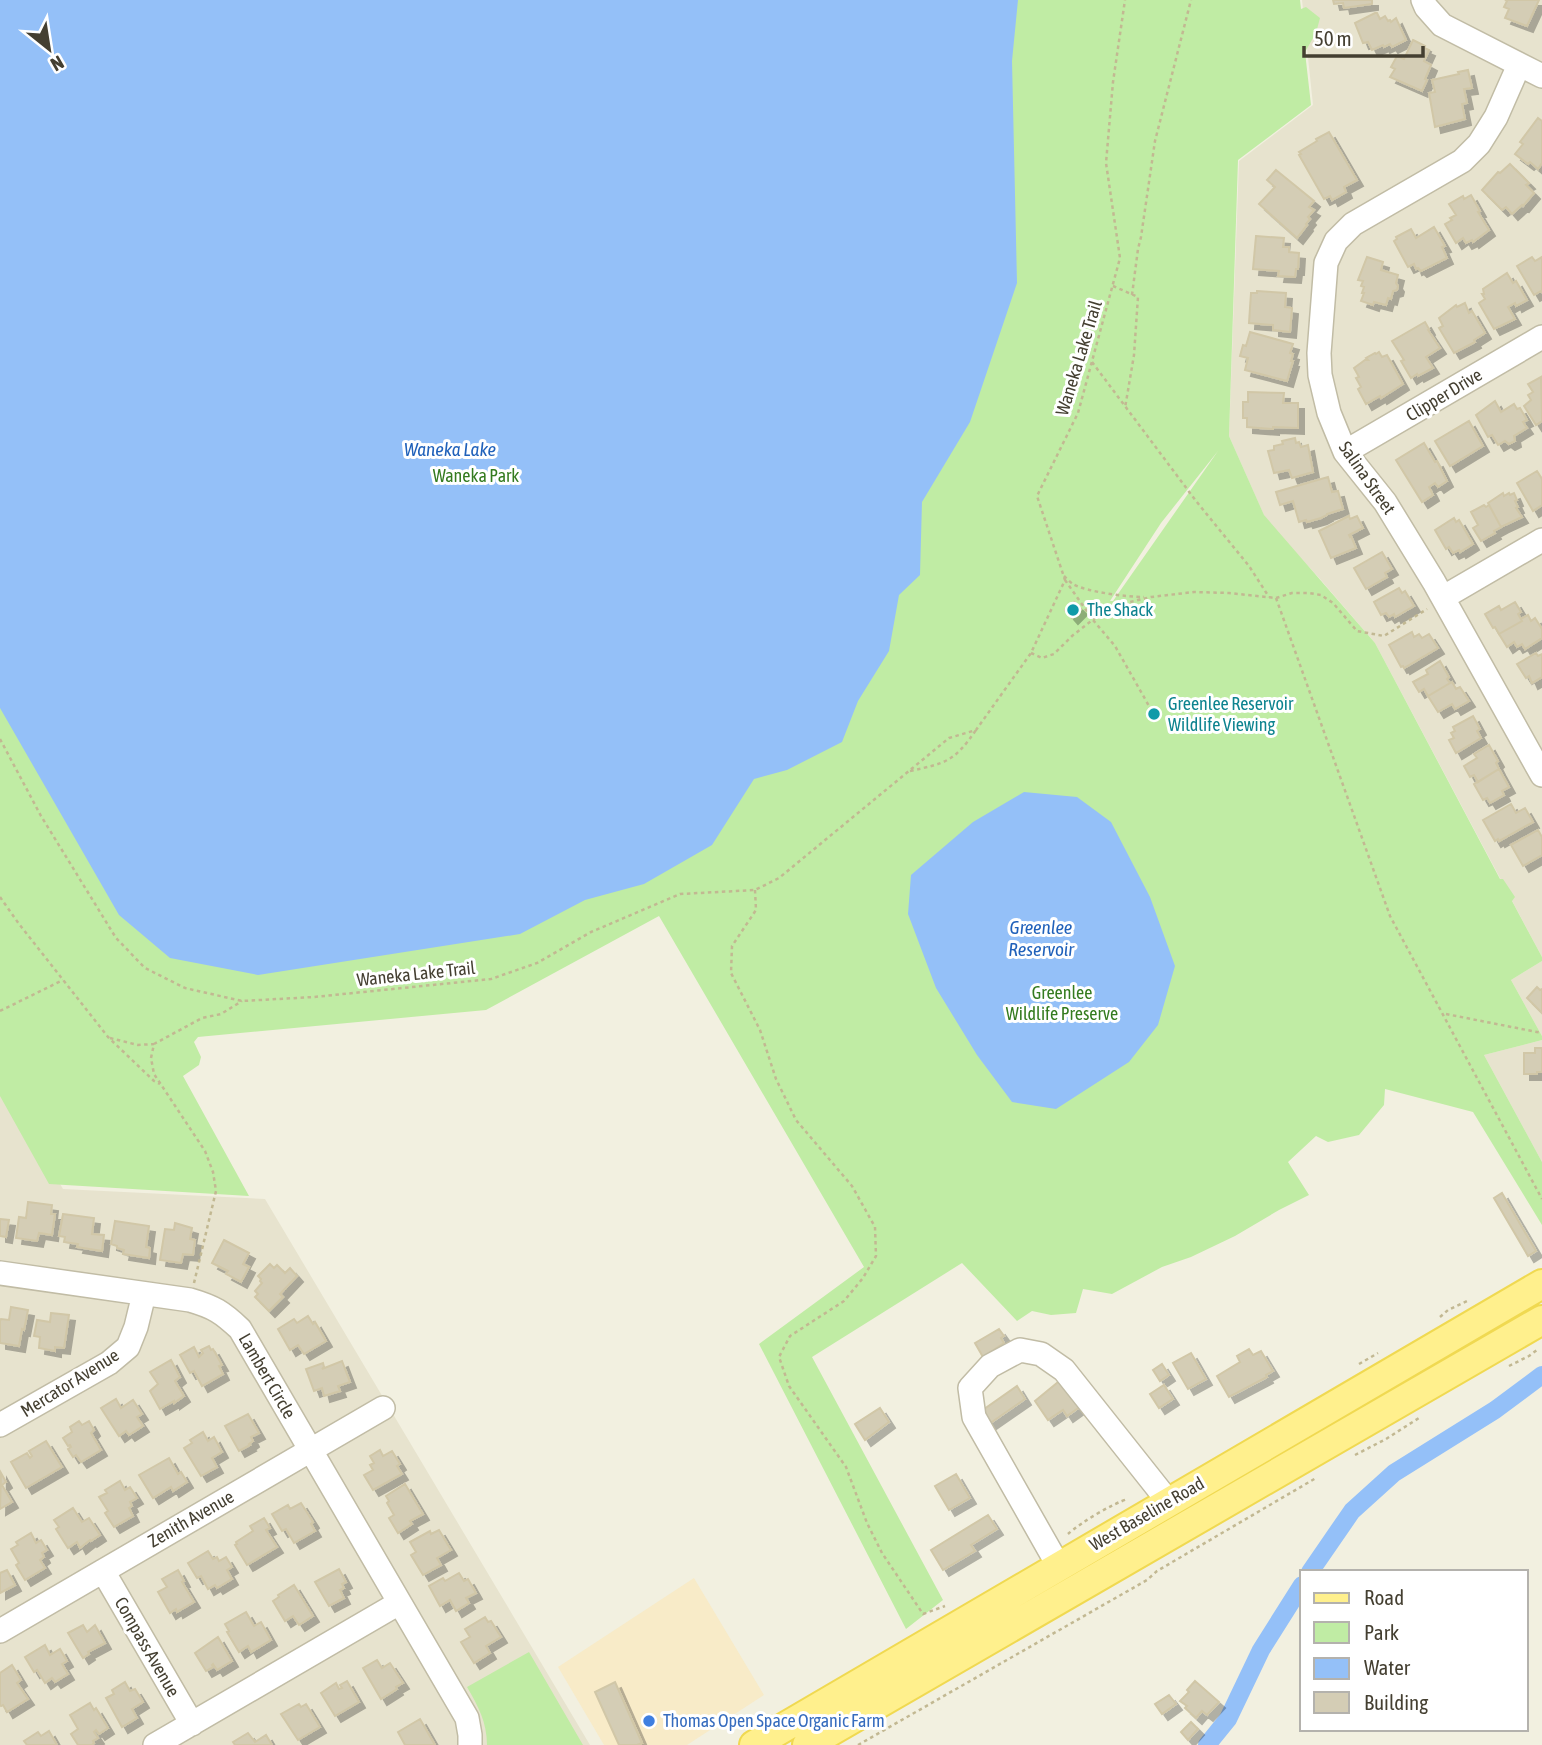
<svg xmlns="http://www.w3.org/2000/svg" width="1542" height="1745" font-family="'Asap Condensed',sans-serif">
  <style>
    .residential { fill: #e7e3ce }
    .commercial { fill: #f8ebc8 }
    .green { fill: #c0eca4; fill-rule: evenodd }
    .water { fill: #94c0f8 }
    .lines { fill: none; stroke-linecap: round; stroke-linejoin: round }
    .canal { stroke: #94c0f8; stroke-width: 18 }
    .building { fill: #d4cdb5; stroke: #d1c7a7; stroke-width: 2; filter: url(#shadow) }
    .minor-casing { stroke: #c1bca5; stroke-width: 26 }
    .major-casing { stroke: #f0d951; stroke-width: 32 }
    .path { stroke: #c2b892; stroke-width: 2.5; stroke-dasharray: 3.5 3.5; stroke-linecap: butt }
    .minor { stroke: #fff; stroke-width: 23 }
    .major { stroke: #fff08d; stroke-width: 28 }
    .culture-dot { fill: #0f9aa8; stroke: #fff; stroke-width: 2.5 }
    .shop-dot { fill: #3f7fe0; stroke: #fff; stroke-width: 2.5 }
    .labels { text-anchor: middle; stroke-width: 6; stroke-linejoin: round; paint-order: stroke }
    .street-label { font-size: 18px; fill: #443f31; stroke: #fff }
    .park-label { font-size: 18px; fill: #347b1f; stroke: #fff }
    .culture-label { font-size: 18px; fill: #0d838f; stroke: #fff; text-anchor: start }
    .shop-label { font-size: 18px; fill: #366cbe; stroke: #fff; text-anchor: start }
    .water-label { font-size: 19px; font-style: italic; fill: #2061ba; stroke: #fff }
  </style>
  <defs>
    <filter id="shadow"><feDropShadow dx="6" dy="6" stdDeviation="0" flood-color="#0004"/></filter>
  </defs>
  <rect width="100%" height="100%" fill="#f2f0e0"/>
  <path class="residential" d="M1302,0H1542V957L1375,643L1320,579L1266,520L1229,436L1239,161L1313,105Z
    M1542,961V1036L1511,980Z
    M1542,1040V1162L1484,1055Z
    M0,1082L63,1189L265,1199L590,1745H0Z"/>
  <path class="commercial" d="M694,1578L764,1695L687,1745H604L558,1667Z"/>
  <path class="green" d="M0,0H1300L1301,9L1306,7L1320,18L1316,33L1305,52L1311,105L1238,160L1229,436L1264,515L1375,643L1500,879H1503L1515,897L1512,901L1542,957V961L1511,980L1542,1036V1040L1484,1055L1542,1162V1225L1473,1112L1385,1089L1384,1105L1359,1135L1328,1142L1316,1136L1288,1162L1309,1195L1279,1210L1235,1236L1191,1257L1162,1267L1112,1294L1083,1289L1076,1313L1051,1315L1032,1311L1017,1321L962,1263L812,1357L943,1600L906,1629L759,1344L864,1267L659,916L486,1010L198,1037L194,1042L201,1057L199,1065L183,1076L249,1196L49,1184L0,1096ZM1218,451L1113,601H1110L1161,523Z
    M529,1652L583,1745H487C487,1722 478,1706 467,1687Z"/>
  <path class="water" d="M0,0H1018L1012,61L1017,283L970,422L922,502L920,575L899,595L889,651L858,701L842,742L787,770L754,779L712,845L644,884L585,900L520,934L258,975L170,958L119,915L0,708Z
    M1024,792L1077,797L1111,822L1150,897L1175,966L1158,1025L1129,1062L1056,1109L1012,1102L977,1055L936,988L908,914L911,875L973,822Z"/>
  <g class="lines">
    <path class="canal" d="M1310,1572L1352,1511L1394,1473L1495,1410L1542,1375
      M1207,1745L1228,1719L1261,1650L1302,1585"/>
  </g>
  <path class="building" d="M1333,0H1372V4L1344,8L1343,3L1334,4Z
    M1505,0H1539L1527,26L1505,18L1509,9L1504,7L1507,1Z
    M1375,13H1377L1380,19L1385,16L1388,21L1390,20L1391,22L1396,18L1406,40L1392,47L1390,44L1384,47L1383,45L1372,50L1368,42L1363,43L1355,23Z
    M1413,40L1425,46L1424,48L1429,50L1424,61L1431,65L1425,79L1427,80L1422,91L1390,77L1395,69L1391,67L1397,56L1404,59Z
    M1468,70L1472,88L1464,89L1467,103L1462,104L1465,119L1435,127L1429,93L1435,92L1432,80L1459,74L1458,72Z
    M1538,118L1542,121V163L1538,169L1530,162L1528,164L1515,154L1523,144L1520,142Z
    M1329,132L1357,180L1344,187L1346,192L1332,200L1330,196L1324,199L1299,155L1301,154L1299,152L1317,141L1316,139Z
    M1510,164L1529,183L1526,185L1534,193L1523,206L1522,205L1512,214L1506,207L1502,210L1482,190L1498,172L1500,173Z
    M1276,170L1314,201L1309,207L1314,210L1308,217L1310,219L1306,224L1307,225L1297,238L1259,204L1275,187L1267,180Z
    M1471,195L1480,211L1478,212L1489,230L1473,242L1472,240L1466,243L1463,238L1456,243L1445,224L1452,220L1450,218L1456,215L1449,204L1463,196L1464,199Z
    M1434,227L1445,246L1442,247L1447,258L1421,271L1418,268L1416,269L1414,264L1408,267L1394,241L1397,239L1396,237L1411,229L1416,238Z
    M1256,236L1284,238L1283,247H1289V252L1299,253L1298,269H1296L1295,277L1278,276L1279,271L1253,269Z
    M1367,257L1383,262L1381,270L1398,275L1396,283L1398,286L1397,290L1393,291L1391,299L1388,298L1386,305L1374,302L1373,305L1361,301L1364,293H1362L1364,287L1361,286L1363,281L1358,280Z
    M1532,257L1535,261L1542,257V292L1541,291L1534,295L1517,266Z
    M1507,273L1513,283L1516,281L1527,300L1516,306L1515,303L1508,307L1515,319L1494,329L1479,303L1485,299L1482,294H1484L1483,289Z
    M1257,291L1286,293L1285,307L1292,308L1290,332L1273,330V325L1249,323L1251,293H1257Z
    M1465,303L1469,313L1472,311L1485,333L1474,340L1475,342L1454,353L1439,328L1443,326L1439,318L1456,305L1457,307Z
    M1425,322L1429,329L1428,330L1440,348L1426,357L1433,368L1418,376L1417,374L1411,378L1401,361L1404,360L1392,341Z
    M1250,332L1293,344L1290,353L1293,354L1291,361H1293L1287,381L1245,370L1248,358L1240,356L1243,345L1246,346Z
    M1379,352L1382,357L1387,355L1403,384L1381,398L1380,396L1366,404L1358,389L1361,387L1356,378L1359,377L1354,368L1365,360H1368L1366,358L1375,353L1376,354Z
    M1541,377L1542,421L1536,425L1524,406L1531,400L1528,395L1533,392L1528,384Z
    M1248,392L1284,393L1283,403H1298V428L1273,427V429L1247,427V418H1243V402H1248Z
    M1495,401L1501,412L1514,404L1517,409L1520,408L1527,420L1523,422L1527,428L1514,436L1515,441L1509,444L1505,441L1498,445L1492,435L1488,437L1476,415Z
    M1469,421L1483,446L1450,466L1435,441Z
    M1295,438L1296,443L1299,442L1301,447L1308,445L1313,472L1292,478L1289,470L1274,473L1268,451L1274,450V446L1283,444L1282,441Z
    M1424,443L1435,462L1437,461L1447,481L1438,487L1435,483L1429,487L1433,495L1422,502L1396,460Z
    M1537,471L1542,479V505L1533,511L1517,483Z
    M1328,477L1332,492L1338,491L1343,509L1327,514V515L1321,518L1307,522L1306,520L1299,522L1293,501L1280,505L1276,492Z
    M1503,493L1504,496L1509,493L1510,495L1514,493L1517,500L1515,501L1518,507L1516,508L1522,517L1501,527L1488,503Z
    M1484,505L1486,507L1489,505L1501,527L1494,531L1495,533L1481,541L1473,528L1478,525L1471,512Z
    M1349,516L1350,519L1357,516L1363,528L1349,535L1350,537L1351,536L1356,548L1331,558L1319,531Z
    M1454,518L1456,522L1459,520L1473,544L1460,552L1459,550L1453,553L1449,547L1446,549L1435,530Z
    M1382,552L1392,569L1385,573L1387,577L1366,589L1354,568Z
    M1399,588L1402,593L1405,591L1414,606L1395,617L1394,614L1389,617L1386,613L1381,615L1374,602Z
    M1074,602L1081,609L1072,618L1065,610Z
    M1515,602L1521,612L1518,614L1522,621L1499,634L1495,627L1493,628L1485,614L1499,606L1501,610Z
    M1528,615L1531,621L1535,618L1542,629V638L1525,649L1522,644L1517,647L1514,642L1507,647L1499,634L1522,621L1521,619Z
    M1412,632L1414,637L1419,634L1422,638L1429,634L1438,648L1404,668L1403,666L1401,667L1389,645Z
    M1536,653L1538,656L1542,654V677L1532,683L1529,676L1526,678L1517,664Z
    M1440,661L1449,677L1447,679L1450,683L1428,696L1424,689L1419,692L1413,682L1428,674L1426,670Z
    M1452,682L1456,689L1460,687L1469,701L1455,709L1452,704L1438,712L1428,696Z
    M1473,716L1480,729L1477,731L1481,738L1456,753L1449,740L1454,738L1451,733L1455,731L1453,727Z
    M1489,745L1498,761L1496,763L1499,769L1478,782L1474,775L1470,777L1464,766L1477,758L1474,754Z
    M1499,769L1509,787L1502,791L1504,795L1490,803L1487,798L1483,800L1474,784Z
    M1511,804L1516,813L1525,808L1533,822L1499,841L1498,839L1495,841L1483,820Z
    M1538,830L1542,837V855L1523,866L1511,845Z
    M1537,987L1540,990L1542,989V1013L1527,998Z
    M1535,1048H1542V1072H1537V1074H1524V1053H1535Z
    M1502,1193L1536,1251L1528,1256L1494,1198Z
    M28,1202L52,1205L51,1214H55L52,1235L39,1233L37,1241L16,1238L19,1217L26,1218Z
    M63,1214L94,1218L92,1234L104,1235L102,1251L77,1247L78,1244L64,1242L65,1237L59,1236Z
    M0,1219L9,1220L6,1237L0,1236Z
    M115,1221L149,1226L146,1247L150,1248L149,1258L123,1254L124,1250L117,1248V1246L111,1244Z
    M175,1223L192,1228L190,1239L195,1240L193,1255L183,1254L181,1263L160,1260L165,1229L174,1230Z
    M224,1240L249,1253L243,1264L249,1267L241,1282L226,1274L228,1271L212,1263Z
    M270,1264L274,1268L277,1265L285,1273L290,1268L297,1276L280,1294L283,1297L269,1311L255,1297L258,1294L255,1291L262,1283L260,1281L261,1279L258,1276Z
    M11,1307L28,1310L24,1330L22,1329L19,1346L0,1343V1321L1,1319L9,1320Z
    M51,1313L69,1315L64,1348L55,1347V1351L39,1348L40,1337L34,1336L37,1320L50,1322Z
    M308,1316L313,1324L315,1322L326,1341L304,1354L298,1345L290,1350L278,1329L294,1319L297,1323Z
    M999,1329L1004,1336L1001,1338L1004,1343L983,1357L975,1343Z
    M209,1346L211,1350L213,1349L222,1365L219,1366L223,1374L202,1386L194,1371L190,1373L180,1355L194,1347L199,1357L203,1353L201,1350Z
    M1249,1349L1253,1355L1261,1351L1273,1371L1266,1375L1267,1377L1229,1397L1217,1376L1240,1362L1237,1356Z
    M1191,1353L1206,1379L1188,1389L1173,1363Z
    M171,1360L180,1377L175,1381L184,1396L174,1403V1401L160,1409L150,1391L158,1384L150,1372Z
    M342,1361L350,1382L338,1386L340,1391L324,1396L322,1388L314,1391L306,1369L323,1363L324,1367L322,1369Z
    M1162,1364L1169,1375L1160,1381L1153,1370Z
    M1063,1378L1081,1406L1067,1416L1063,1410L1048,1420L1035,1401Z
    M1164,1385L1173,1399L1159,1408L1150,1394Z
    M1017,1386L1025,1399L989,1424L980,1412Z
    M116,1399L121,1408L133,1400L142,1414L137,1417L143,1426L129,1435L126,1431L119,1436L101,1408Z
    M880,1408L889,1422L865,1440L855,1424Z
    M248,1414L259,1433L251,1437L253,1441L249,1444L250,1445L239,1451L225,1426Z
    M79,1421L82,1425L89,1421L94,1430L91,1433L101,1450L81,1462L76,1455L73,1457L68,1449L71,1447L70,1445L68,1446L63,1438L72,1432L70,1427Z
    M203,1432L208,1441L214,1437L222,1452L212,1458L217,1467L201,1476L184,1448L192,1443L190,1440Z
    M46,1441L62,1467L26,1488L11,1462L27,1453L30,1458L32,1456L29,1451Z
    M380,1450L383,1456L392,1451L400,1464L397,1466L402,1474L373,1490L364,1475L373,1470L370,1465L374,1463L370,1456Z
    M169,1458L178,1474L181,1472L187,1482L173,1491L171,1487L153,1498L139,1475Z
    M1,1473L6,1482L2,1485L12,1502L0,1509Z
    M956,1474L970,1498L949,1510L935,1486Z
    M120,1481L125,1490L130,1487L137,1498L130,1502L132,1506L129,1508L133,1516L114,1527L105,1513L108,1511L99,1497L107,1493L105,1490Z
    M405,1484L423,1514L410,1521L412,1524L398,1533L389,1518L394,1515L387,1503L389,1501L386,1496Z
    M301,1503L313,1522L311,1524L315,1531L294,1543L286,1529L282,1531L272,1514L288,1505L290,1509Z
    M73,1508L82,1522L89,1518L100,1535L91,1541L90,1540L80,1548L77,1542L68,1548L56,1529L59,1527L54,1520Z
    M988,1515L997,1529L971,1545L975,1551L943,1570L931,1550Z
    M264,1518L270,1528L266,1530L277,1547L247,1565L235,1545L237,1544L236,1542L253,1531L250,1526Z
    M439,1530L451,1550L437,1558L441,1565L423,1575L411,1555L416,1552L410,1542L430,1531L431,1534Z
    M31,1533L36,1543L41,1540L47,1550L42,1553L44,1557L40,1560L45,1568L25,1580L16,1565L19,1563L11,1549L18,1545L16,1542Z
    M208,1551L213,1559L217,1557L219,1561L226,1557L232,1567L227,1570L232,1579L217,1588L215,1585L208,1589L201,1576L197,1578L188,1563Z
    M339,1569L346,1582L342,1584L344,1588L340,1590L344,1598L329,1606L315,1582Z
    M7,1570L15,1585L0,1593V1573Z
    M178,1570L184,1581L182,1582L194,1602L177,1612L176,1609L170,1613L158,1592L167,1587L162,1579Z
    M459,1573L464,1581L468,1579L476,1593L466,1598L469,1603L456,1611L450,1600L440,1606L429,1586L443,1578L445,1581Z
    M294,1585L313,1616L299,1625L293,1616L285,1621L273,1601L279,1597L278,1595Z
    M246,1612L254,1626L261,1622L271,1640L251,1652L248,1646L239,1652L227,1632L229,1631L225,1624Z
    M485,1617L488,1622L491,1621L501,1637L486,1646L490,1653L474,1663L461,1642L470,1637L465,1629Z
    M83,1625L87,1632L95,1625L105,1643L88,1652L89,1654L83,1658L68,1633Z
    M218,1637L232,1661L217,1670L213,1664L212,1665L213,1667L206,1671L195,1653Z
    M45,1645L50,1655L60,1649L67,1661L62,1664L68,1674L55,1682L52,1678L45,1683L37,1670L34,1672L25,1657Z
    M377,1660L382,1668L390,1663L403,1683L396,1687L397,1689L381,1699L363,1668Z
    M12,1665L21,1680L17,1683L28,1699L7,1712L3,1705L1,1706L0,1705V1673Z
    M347,1681L359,1702L335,1716L321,1693L336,1683L339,1689L342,1688L340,1685Z
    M1195,1681L1219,1702L1207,1715L1202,1711L1196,1718L1185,1708L1187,1706L1180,1701L1189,1692L1187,1690Z
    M125,1682L130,1691L135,1689L143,1702L132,1709L137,1718L122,1727L106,1698L114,1694L112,1690Z
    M615,1682L642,1743L637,1745H619L595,1692Z
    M1169,1695L1176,1704L1162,1714L1155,1704Z
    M90,1703L94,1710L96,1708L108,1728L99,1734L96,1730L94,1732L98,1738L93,1741L94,1743L92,1745H78L71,1734L78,1729L70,1715Z
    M299,1704L301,1707L306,1704L320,1727L298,1740L281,1714Z
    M420,1719L435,1745H405L398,1732Z
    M1191,1722L1198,1729L1188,1740L1181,1732Z
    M49,1731L57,1745H27L24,1741L38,1732L41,1736Z
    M248,1733L255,1742L266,1735L272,1745H235L233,1742Z"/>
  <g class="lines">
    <g class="minor-casing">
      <path id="minor" d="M1423,0L1426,7L1442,25L1542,76
        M1519,65L1496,117L1479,144L1462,161L1353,224L1336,241L1326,263L1319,353L1320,375L1329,413L1345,452L1385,502L1434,582L1542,775
        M1345,452L1542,337
        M1444,597L1542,540
        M0,1273L190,1300C214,1307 222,1312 240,1329L467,1718L470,1735V1745
        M0,1425L109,1363L128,1347L136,1327L144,1294
        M1058,1565L974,1417L970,1388L990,1366L1020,1350L1041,1354L1064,1370L1168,1501
        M103,1571L192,1724
        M0,1631L383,1408
        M155,1745L399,1603"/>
    </g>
    <g class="major-casing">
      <path id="major" d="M754,1745L1542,1284
        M807,1745L1542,1320"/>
    </g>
    <path class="path" d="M1113,286L1138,297L1134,355L1125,408
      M1132,295L1138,249L1141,237L1155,141L1191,0
      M1092,362L1196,501L1249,566L1269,597
      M1064,576C1067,579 1070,582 1073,584C1086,592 1128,597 1144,597
      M1065,580L1093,620L1115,646L1153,713
      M1276,598L1390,916L1542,1199
      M1031,653L1042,658L1054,654L1072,636L1109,607L1151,597L1194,592L1229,593L1276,598L1292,593H1309L1321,595L1333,603L1357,631L1384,636L1427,609
      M0,739L41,816L116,938L145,968L185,988L242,1001L314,997L491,979L537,963L591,932L680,894L755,890L779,878L949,738L976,730L1031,653L1065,580L1037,496L1078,413L1120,258L1106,163L1113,82L1125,0
      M910,771C946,763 954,762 976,730
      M755,890L756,910L732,946L731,973L760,1030L776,1079L796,1120L852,1186L875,1227L876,1256L863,1278L844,1301L790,1336L779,1357L789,1386L846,1467L867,1523L882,1553L923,1614L945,1606
      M0,897L19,924L108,1037L154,1081L160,1084
      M0,1011L63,980
      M1446,1014L1542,1033
      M110,1038L138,1045L154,1044
      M194,1283L216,1191L213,1172L205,1151L154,1074L151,1058L154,1044L202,1018L221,1014L242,1001
      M1440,1317L1448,1310L1467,1301
      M1359,1364L1378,1353
      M1509,1366L1529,1356L1537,1350
      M1355,1455L1386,1439L1419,1418
      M1068,1534C1080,1523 1113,1503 1128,1499
      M858,1745L1147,1580L1157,1571L1316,1478"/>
    <use href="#minor" class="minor"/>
    <use href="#major" class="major"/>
  </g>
  <g class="culture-dot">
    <circle cx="1073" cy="610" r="7"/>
    <circle cx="1154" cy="714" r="7"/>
  </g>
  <circle class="shop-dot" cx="649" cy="1721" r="7"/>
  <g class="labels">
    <g class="street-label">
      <text transform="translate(1079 358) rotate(-73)" y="6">Waneka Lake Trail</text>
      <text transform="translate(1444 395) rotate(-31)" y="6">Clipper Drive</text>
      <text transform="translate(1367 478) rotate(55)" y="6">Salina Street</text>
      <text transform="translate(416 974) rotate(-6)" y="6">Waneka Lake Trail</text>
      <text transform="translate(267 1376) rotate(60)" y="6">Lambert Circle</text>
      <text transform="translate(70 1383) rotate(-32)" y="6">Mercator Avenue</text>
      <text transform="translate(1147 1514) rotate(-30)" y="6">West Baseline Road</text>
      <text transform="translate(191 1519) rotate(-30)" y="6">Zenith Avenue</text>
      <text transform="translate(147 1647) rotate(60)" y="6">Compass Avenue</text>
    </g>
    <g class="park-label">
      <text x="476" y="482">Waneka Park</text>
      <text x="1062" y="999">Greenlee<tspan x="1062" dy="21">Wildlife Preserve</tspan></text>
    </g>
    <g class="culture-label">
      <text x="1087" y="616">The Shack</text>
      <text x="1168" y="710">Greenlee Reservoir<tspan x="1168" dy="21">Wildlife Viewing</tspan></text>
    </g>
    <g class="shop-label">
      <text x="663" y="1727">Thomas Open Space Organic Farm</text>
    </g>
    <g class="water-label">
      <text x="450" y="456">Waneka Lake</text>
      <text x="1041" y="934">Greenlee<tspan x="1041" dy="22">Reservoir</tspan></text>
    </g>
  </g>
  <rect x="1300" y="1570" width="228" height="161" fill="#ffffff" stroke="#b4b2ad" stroke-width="2"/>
  <rect x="1314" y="1593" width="35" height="10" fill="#fff08d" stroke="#b4b2ad" stroke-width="2"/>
  <text x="1364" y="1605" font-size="21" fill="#443f31">Road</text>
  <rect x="1314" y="1622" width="35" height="21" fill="#c0eca4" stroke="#b4b2ad" stroke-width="2"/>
  <text x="1364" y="1640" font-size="21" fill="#443f31">Park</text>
  <rect x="1314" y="1658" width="35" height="21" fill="#94c0f8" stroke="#b4b2ad" stroke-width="2"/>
  <text x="1364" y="1675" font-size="21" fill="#443f31">Water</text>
  <rect x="1314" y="1692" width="35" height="21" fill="#d4cdb5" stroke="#b4b2ad" stroke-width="2"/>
  <text x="1364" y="1710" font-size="21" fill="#443f31">Building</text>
  <g transform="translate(49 49) rotate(150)" stroke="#ffffff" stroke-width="5" paint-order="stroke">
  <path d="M0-5L12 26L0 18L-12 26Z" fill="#443f31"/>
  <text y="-10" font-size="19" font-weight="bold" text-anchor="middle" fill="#443f31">N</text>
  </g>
  <path d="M1304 46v10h119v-10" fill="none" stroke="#443f31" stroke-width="3.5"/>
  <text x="1314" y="46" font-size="21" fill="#443f31" stroke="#ffffff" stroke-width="5" paint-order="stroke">50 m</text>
</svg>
